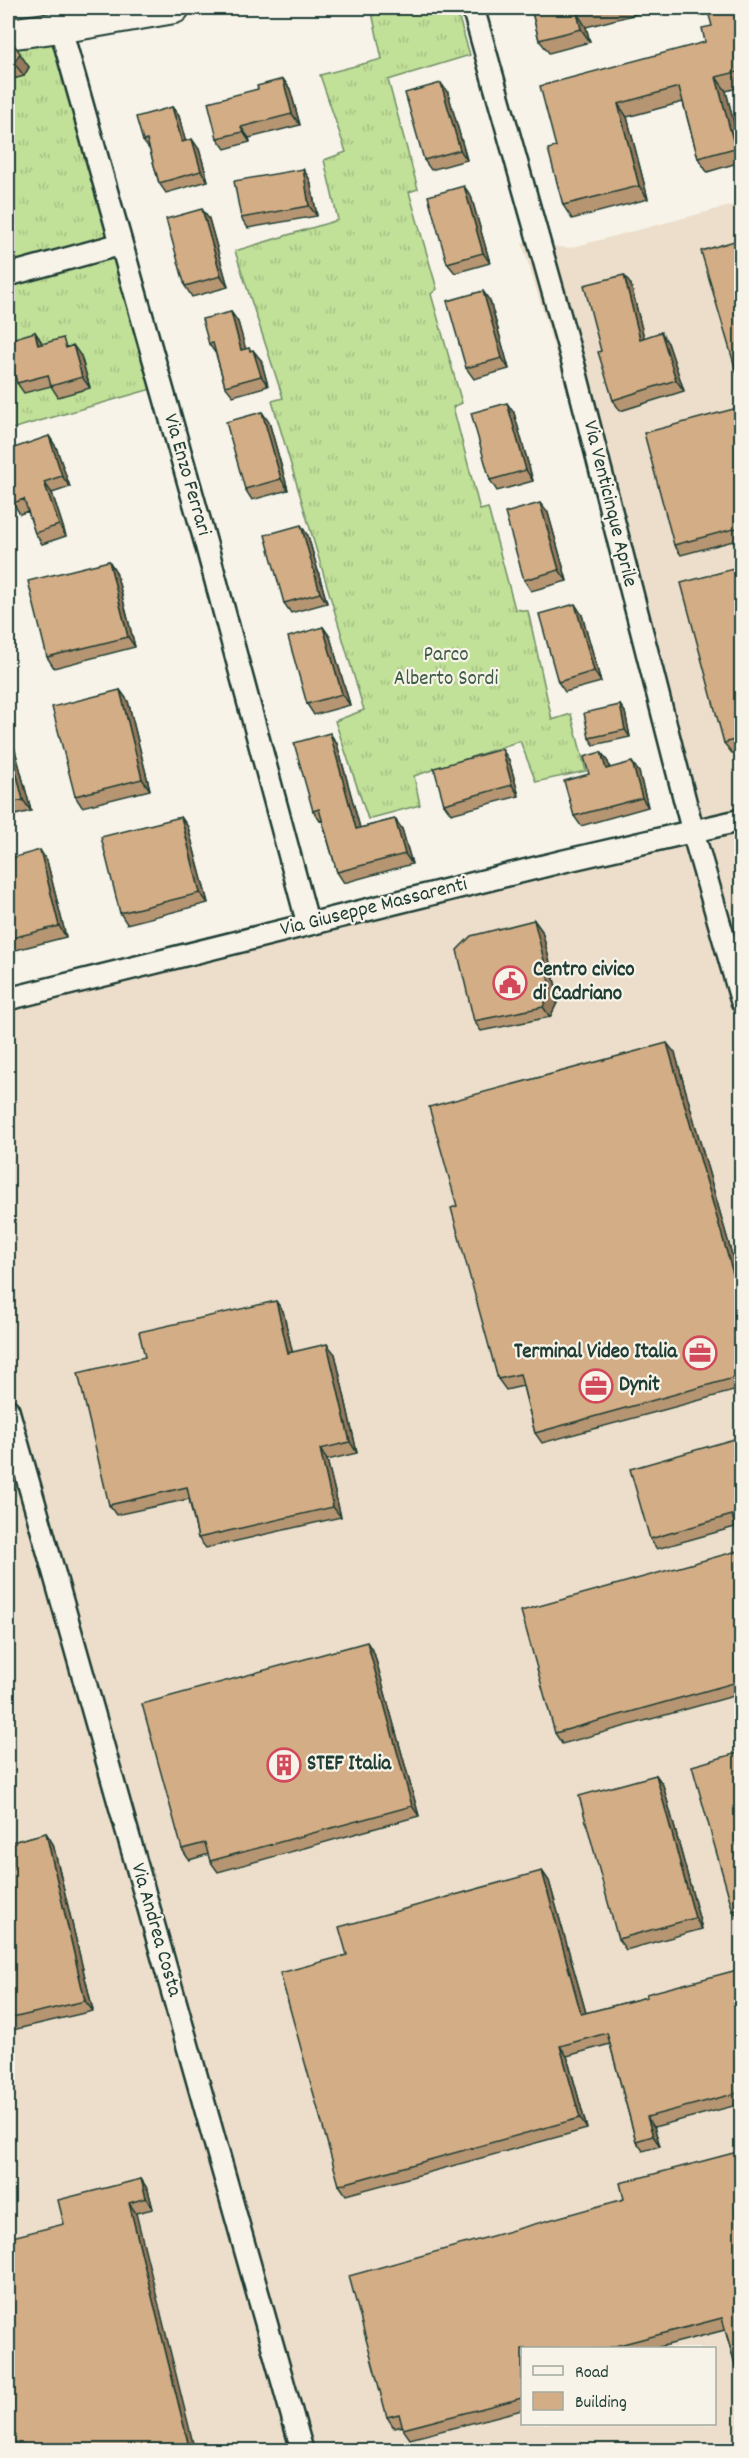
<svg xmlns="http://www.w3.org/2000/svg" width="749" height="2458" font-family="Dekko,sans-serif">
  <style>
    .built { fill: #ecdeca; fill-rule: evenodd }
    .grass { fill: url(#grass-tufts); stroke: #708e66; stroke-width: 1.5 }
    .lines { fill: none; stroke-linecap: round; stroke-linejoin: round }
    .street-casing { stroke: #1f3d34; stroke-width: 26 }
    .secondary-casing { stroke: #1f3d34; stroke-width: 34 }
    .street { stroke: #f7f3e8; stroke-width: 21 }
    .secondary { stroke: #f7f3e8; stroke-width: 30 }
    .wall { fill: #b59572; stroke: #1f3d34; stroke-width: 1.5 }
    .shaded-wall { fill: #94795d; stroke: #1f3d34; stroke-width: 1.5 }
    .building { fill: #d3ad85; stroke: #1f3d34; stroke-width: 1.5 }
    .labels { text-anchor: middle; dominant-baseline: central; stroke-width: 4.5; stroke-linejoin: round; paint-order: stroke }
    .street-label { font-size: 21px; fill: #1f3d34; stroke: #f7f3e8 }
    .park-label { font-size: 21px; fill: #3f5e48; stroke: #f7f3e8 }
    .poi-label { font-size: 21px; font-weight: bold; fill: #1f3d34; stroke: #f7f3e8; text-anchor: start }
  </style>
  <defs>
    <pattern id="grass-tufts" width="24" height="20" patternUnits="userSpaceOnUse" patternTransform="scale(1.5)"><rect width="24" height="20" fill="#c1e098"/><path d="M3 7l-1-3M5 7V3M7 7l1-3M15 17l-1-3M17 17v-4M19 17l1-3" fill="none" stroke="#a5c184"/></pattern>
  </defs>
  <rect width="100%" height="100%" fill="#f7f3e8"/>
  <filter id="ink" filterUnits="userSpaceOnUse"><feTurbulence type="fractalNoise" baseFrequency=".0167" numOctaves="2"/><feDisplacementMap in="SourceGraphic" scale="12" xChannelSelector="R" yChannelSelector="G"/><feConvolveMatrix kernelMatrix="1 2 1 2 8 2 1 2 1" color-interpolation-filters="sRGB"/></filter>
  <g filter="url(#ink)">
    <path class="built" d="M741,203V2450H8V997L702,828L522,243L569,248ZM522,2348H714V2424H522Z"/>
    <path class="grass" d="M371,8H456L470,55L388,80L418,189L409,192L437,289L431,294L462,403L453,407L480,510L488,508L515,609L528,611L552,720L571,714L586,771L536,782L520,741L414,776L420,805L368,819L335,721L364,710L272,401L283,398L235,251L338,220L324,160L346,152L320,75L382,59Z
      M72,23L162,386L8,430V33Z"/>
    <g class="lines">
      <defs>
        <path id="street" d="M473,8L574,366L693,832L742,1002
          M60,26L206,544L308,924
          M8,275L121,244
          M8,999L564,861L742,820
          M8,1410L302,2450"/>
        <path id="secondary" d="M8,34L76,25L174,8"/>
      </defs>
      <use href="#street" class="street-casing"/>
      <use href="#secondary" class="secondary-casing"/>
      <use href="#street" class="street"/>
      <use href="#secondary" class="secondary"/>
    </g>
    <path class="wall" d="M531,8H660L586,27L590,42L549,53L539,40Z
      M741,8V87L726,91L741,152V162L707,172L698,158L683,102L627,117L648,199L572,219L563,205L556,147L705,42L712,26Z
      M8,43L29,67L24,76L9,80L8,78Z
      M283,79L290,89L300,125L249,138L250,142L225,149L217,138Z
      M448,93L467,160L431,170L424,160Z
      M172,107L179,116L185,141L199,149L208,181L166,193L159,183L150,150L143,141Z
      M303,169L310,180L317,216L248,228L241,218Z
      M471,196L490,263L455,273L447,263Z
      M209,219L228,287L192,297L185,286Z
      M741,239V381L737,374Z
      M631,285L644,338L668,343L684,391L620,411L613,400L601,351Z
      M490,301L509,369L474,379L466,368Z
      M231,312L238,322L245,349L251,351L261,360L268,386L233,396L225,386L216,354L209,344Z
      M35,332L43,344L69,347L81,356L90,388L58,397L51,386L24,393L17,383Z
      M741,407V539L681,555L674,545Z
      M514,413L533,481L497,491L490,480Z
      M269,422L288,490L252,500L245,489Z
      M49,436L56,447L70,487L52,493L66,536L42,544L35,533L28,511L20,514L13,503Z
      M548,513L567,581L531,591L524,580Z
      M308,536L327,603L291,613L284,603Z
      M109,561L116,572L135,647L54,668L47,657Z
      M741,567V750L732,753L724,743Z
      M582,615L601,682L565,692L558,682Z
      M323,627L330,637L350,705L314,715L307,704Z
      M120,690L128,701L150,790L82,807L75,796Z
      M620,705L625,712L630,737L594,745L589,738Z
      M8,730L11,735L31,811L8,817Z
      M337,744L360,828L395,819L402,829L412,864L344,883L337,872L322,820L320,821L313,811Z
      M601,752L608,762L610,768L639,772L648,807L581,826L574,816L589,774Z
      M509,760L519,796L451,814L444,804Z
      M181,817L188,827L208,903L127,924L120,913Z
      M8,859L47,861L66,937L8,952Z
      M534,920L542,931L559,999L550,1017L481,1031L474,1021Z
      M675,1053L741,1287V1389L542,1443L535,1433L523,1386L506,1390L498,1379L457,1206Z
      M283,1311L292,1352L335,1354L357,1453L327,1460L341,1517L206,1548L198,1538L189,1499L116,1515L109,1505L145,1357Z
      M741,1437V1694L562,1744L555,1733L741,1550L735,1527L657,1549L650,1539Z
      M374,1653L419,1816L218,1872L210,1861L209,1854L189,1860L182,1849Z
      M741,1752V1921L733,1911Z
      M656,1775L663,1785L702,1929L626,1950L618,1939Z
      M46,1833L53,1844L93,2011L8,2031V1843Z
      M542,1871L549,1881L586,2013L647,1997L741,1969V2104L654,2127L660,2146L643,2151L636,2141L610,2044L567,2056L587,2129L346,2195L339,2185L347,1955Z
      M741,2151V2384L740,2381L725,2330L652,2349H522V2410L410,2439L403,2429L402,2426L394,2428L387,2417L624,2199Z
      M141,2179L148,2190L153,2209L136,2213L64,2224Z"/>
    <path class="shaded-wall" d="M577,13L586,27L590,42L581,29Z
      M12,42L29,67L24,76L14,63Z
      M716,77L726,91L741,152V158L735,148Z
      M283,79L290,89L300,125L292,114Z
      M441,83L448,93L467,160L460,150Z
      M618,104L627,117L648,199L639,186Z
      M172,107L179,116L188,151L182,142Z
      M241,127L249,138L250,142L243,132Z
      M192,139L199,149L208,181L201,171Z
      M303,169L310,180L317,216L309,206Z
      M464,186L471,196L490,263L483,253Z
      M202,209L209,219L228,287L221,276Z
      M624,275L631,285L647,350L640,339Z
      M483,291L490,301L509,369L502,358Z
      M231,312L238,322L249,360L241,350Z
      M35,332L42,343L45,356L38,345Z
      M661,332L668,343L684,391L676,380Z
      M73,345L81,356L90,388L82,377Z
      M249,348L256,358L253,350L261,360L268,386L261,376Z
      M507,403L514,413L533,481L526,470Z
      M262,412L269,422L288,490L281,479Z
      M49,436L56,447L70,487L62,476Z
      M44,482L52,493L66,536L59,525Z
      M540,503L548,513L567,581L559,570Z
      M301,525L308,536L327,603L320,593Z
      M109,561L116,572L135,647L128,637Z
      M575,604L582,615L601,682L594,671Z
      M323,627L330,637L350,705L342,694Z
      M120,690L128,701L150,790L142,779Z
      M620,705L625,712L630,737L625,730Z
      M8,730L11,735L31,811L23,800L8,739Z
      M330,733L337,744L363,839L356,829Z
      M502,749L509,760L519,796L512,785Z
      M601,752L608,762L612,779L606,769Z
      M632,762L639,772L648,807L642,798Z
      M181,817L188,827L208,903L200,893Z
      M395,819L402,829L412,864L405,854Z
      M40,850L47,861L66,937L59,926Z
      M534,920L542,931L559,999L550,1017L543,1007Z
      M667,1043L675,1053L741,1287V1302Z
      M276,1301L283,1311L295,1363L288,1353Z
      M327,1344L335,1354L357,1453L350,1442Z
      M320,1449L327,1460L341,1517L333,1507Z
      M367,1642L374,1653L419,1816L412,1806Z
      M656,1775L663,1785L702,1929L695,1918Z
      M46,1833L53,1844L93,2011L85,2001Z
      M542,1871L549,1881L589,2024L581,2014Z
      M560,2046L567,2056L587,2129L580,2118Z
      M647,2117L654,2127L660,2146L653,2136Z
      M141,2179L148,2190L153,2209L146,2198Z
      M129,2203L136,2213L195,2451H190Z"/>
    <path class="building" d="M531,8H599L577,13L581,29L539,40Z
      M707,8H741V71L716,77L735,148L698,158L679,87L618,104L639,186L563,205L548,149L556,147L540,86L705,42L702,28L712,26Z
      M12,42L20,53L14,63L8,65V43Z
      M283,79L292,114L241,127L243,132L217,138L208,102L258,89L257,86Z
      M441,83L460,150L424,160L405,93Z
      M172,107L182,142L192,139L201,171L159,183L147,140L143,141L136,117Z
      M303,169L309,206L241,218L234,181Z
      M464,186L483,253L447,263L428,196Z
      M202,209L221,276L185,286L166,219Z
      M741,239V373L737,374L701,251Z
      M624,275L640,339L661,332L676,380L613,400L598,352L601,351L584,285Z
      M483,291L502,358L466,368L447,301Z
      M231,312L241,350L249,348L250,351L253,350L261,376L225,386L213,343L209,344L202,319Z
      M35,332L38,345L63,338L66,348L73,345L82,377L51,386L48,375L17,383L8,349V340Z
      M507,403L526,470L490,480L471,413Z
      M741,407V527L674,545L644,433Z
      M262,412L281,479L245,489L226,422Z
      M49,436L62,476L44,482L59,525L35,533L24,499L13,503L8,487V450Z
      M540,503L559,570L524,580L505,513Z
      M301,525L320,593L284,603L265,535Z
      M109,561L128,637L47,657L28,581Z
      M741,567V738L724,743L681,583Z
      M575,604L594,671L558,682L539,614Z
      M323,627L342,694L307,704L288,637Z
      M120,690L142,779L75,796L52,707Z
      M620,705L625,730L589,738L584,713Z
      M330,733L356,829L395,819L405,854L337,872L319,809L313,811L294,743Z
      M8,739L23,800L8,804Z
      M502,749L512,785L444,804L434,768Z
      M601,752L606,769L632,762L642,798L574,816L564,781L589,774L584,757Z
      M181,817L200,893L120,913L101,837Z
      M40,850L59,926L8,939V859Z
      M534,920L551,988L543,1007L474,1021L457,950L471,936Z
      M667,1043L741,1302V1376L535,1433L520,1374L498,1379L451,1208L457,1206L429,1107Z
      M276,1301L288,1353L327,1344L350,1442L320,1449L333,1507L198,1538L187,1487L109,1505L78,1373L145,1357L139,1332Z
      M741,1437V1681L555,1733L521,1611L741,1550L732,1515L650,1539L630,1469Z
      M367,1642L412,1806L210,1861L205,1843L182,1849L142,1704Z
      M741,1752V1909L733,1911L692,1766Z
      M656,1775L695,1918L618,1939L579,1796Z
      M46,1833L85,2001L8,2019V1843Z
      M542,1871L581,2014L647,1997L646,1994L741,1969V2092L647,2117L653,2136L636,2141L607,2033L560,2046L580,2118L339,2185L280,1973L347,1955L339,1927Z
      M741,2151V2381H740L722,2318L604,2349H522V2398L403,2429L399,2414L387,2417L349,2276L624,2199L620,2183Z
      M141,2179L146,2198L129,2203L190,2451H8V2238L64,2224L58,2200Z"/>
  </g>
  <defs>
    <symbol id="civic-ring" viewBox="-11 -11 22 22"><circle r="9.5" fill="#f7f3e8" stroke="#d1495b" stroke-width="1.5"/><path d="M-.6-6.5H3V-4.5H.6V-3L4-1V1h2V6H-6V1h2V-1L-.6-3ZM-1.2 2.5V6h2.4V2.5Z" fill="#d1495b"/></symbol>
    <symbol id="office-ring" viewBox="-11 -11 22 22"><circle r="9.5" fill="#f7f3e8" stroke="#d1495b" stroke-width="1.5"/><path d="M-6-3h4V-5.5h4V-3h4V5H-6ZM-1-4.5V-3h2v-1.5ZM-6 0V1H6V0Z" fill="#d1495b"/></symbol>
    <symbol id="building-ring" viewBox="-11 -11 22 22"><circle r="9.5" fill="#f7f3e8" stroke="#d1495b" stroke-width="1.5"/><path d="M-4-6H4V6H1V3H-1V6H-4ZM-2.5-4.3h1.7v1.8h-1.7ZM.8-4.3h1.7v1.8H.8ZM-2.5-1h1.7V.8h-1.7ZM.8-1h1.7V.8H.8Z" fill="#d1495b"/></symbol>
  </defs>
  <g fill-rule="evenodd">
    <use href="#civic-ring" x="491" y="964" width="38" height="38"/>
    <use href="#office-ring" x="681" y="1334" width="38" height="38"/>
    <use href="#office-ring" x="577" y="1367" width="38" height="38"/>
    <use href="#building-ring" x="265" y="1746" width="38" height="38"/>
  </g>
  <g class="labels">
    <g class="street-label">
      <text transform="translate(186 475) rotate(74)">Via Enzo Ferrari</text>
      <text transform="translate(609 504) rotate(76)">Via Venticinque Aprile</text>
      <text transform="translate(374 908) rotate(-14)">Via Giuseppe Massarenti</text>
      <text transform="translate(155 1930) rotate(74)">Via Andrea Costa</text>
    </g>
    <g class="park-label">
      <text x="446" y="656">Parco<tspan x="446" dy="24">Alberto Sordi</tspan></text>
    </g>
    <g class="poi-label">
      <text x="533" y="971">Centro civico<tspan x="533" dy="24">di Cadriano</tspan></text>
      <text x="677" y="1353" text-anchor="end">Terminal Video Italia</text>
      <text x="619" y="1386">Dynit</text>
      <text x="307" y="1765">STEF Italia</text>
    </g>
  </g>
  <rect width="749" height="2458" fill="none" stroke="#f7f3e8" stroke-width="30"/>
  <rect x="15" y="15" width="719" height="2428" fill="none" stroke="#1f3d34" stroke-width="2" filter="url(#ink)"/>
  <rect x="521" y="2347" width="195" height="78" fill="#f7f3e8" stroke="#a1aaa0" stroke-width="1.5"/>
  <rect x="533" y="2366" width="30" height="9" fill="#f7f3e8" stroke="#a1aaa0" stroke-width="1.5"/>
  <text x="575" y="2377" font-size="18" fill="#1f3d34">Road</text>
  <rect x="533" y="2392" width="30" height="18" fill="#d3ad85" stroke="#a1aaa0" stroke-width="1.5"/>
  <text x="575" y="2407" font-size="18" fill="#1f3d34">Building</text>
</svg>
